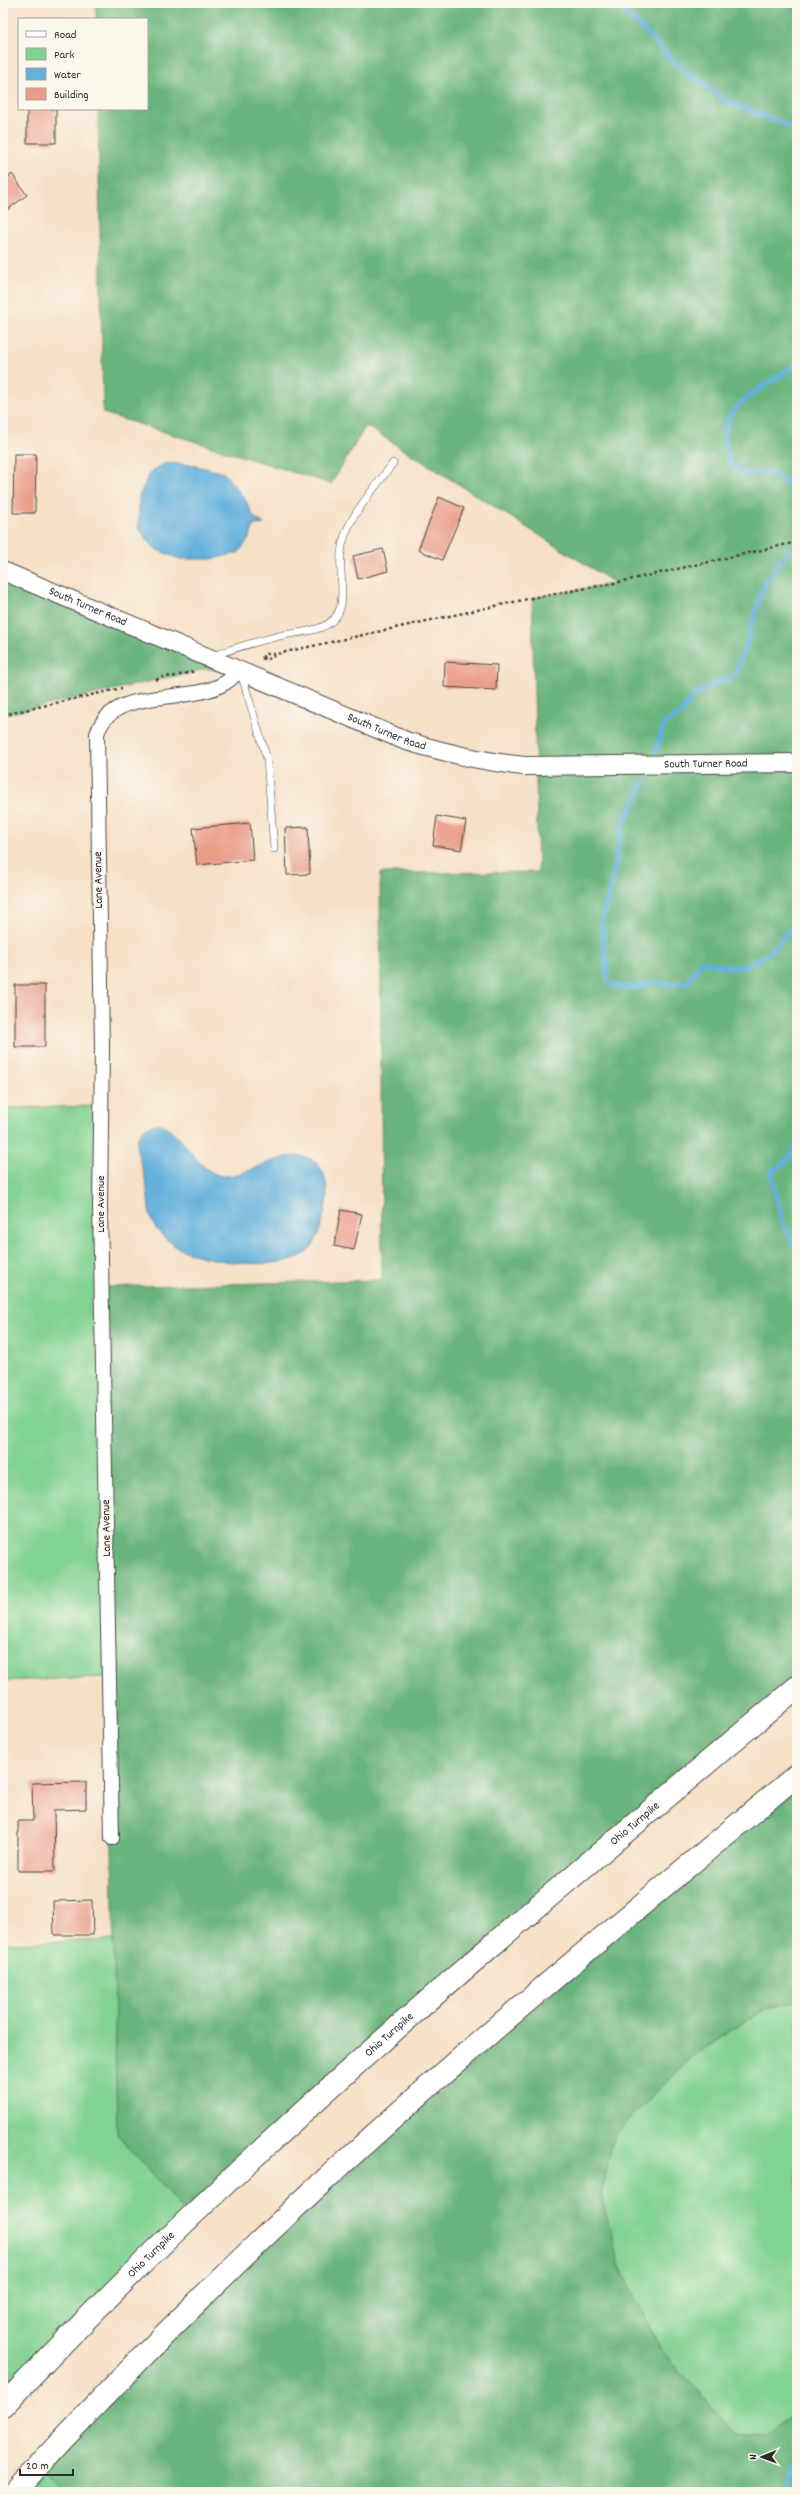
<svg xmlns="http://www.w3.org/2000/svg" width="800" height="2495" font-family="Dekko,sans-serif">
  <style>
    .green { fill: #82d292; stroke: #567e5e }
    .forest { fill: #69b47c; stroke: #4a7054 }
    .water { fill: #62b0dc; stroke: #466e84 }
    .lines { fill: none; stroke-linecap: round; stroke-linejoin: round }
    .stream { stroke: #62b0dc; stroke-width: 5.5 }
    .building { fill: #ea9c89 }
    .service-casing { stroke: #494642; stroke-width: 8 }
    .minor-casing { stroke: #494642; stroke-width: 16 }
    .tertiary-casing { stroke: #494642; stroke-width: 20 }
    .motorway-casing { stroke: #494642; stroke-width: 24 }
    .path { stroke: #494642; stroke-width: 2.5; stroke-dasharray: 3 3; stroke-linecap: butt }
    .service { stroke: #fff; stroke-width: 7 }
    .minor { stroke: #fff; stroke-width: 14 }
    .tertiary { stroke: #fff; stroke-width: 18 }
    .motorway { stroke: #fff; stroke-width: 22 }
    .labels { text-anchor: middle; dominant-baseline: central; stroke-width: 4; stroke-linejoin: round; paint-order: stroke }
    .street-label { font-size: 12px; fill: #2b2b2b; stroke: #fbf7ec }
  </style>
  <rect width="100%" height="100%" fill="#fbf7ec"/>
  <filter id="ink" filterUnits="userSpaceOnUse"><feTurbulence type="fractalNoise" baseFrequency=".025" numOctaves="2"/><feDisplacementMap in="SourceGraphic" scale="8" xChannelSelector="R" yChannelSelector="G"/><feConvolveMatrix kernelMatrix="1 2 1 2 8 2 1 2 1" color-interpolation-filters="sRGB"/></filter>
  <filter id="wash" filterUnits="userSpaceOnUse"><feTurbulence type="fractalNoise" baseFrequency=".012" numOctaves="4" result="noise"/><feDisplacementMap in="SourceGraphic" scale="16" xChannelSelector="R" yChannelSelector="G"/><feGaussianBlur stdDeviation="0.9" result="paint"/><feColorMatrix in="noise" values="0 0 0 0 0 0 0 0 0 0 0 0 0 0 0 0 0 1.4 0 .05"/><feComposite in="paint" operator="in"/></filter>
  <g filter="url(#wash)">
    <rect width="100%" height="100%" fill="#f6e0c6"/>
    <path class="green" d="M101,1106L109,1677L3,1681V1108Z
      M114,1940L117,2134L190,2217L3,2406V1943Z
      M797,2002V2412L767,2436L736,2435L662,2351L620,2268L601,2195L614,2135L692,2056L766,2008Z
      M39,2465L63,2492H14Z"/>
    <path class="forest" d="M96,3H797V1687L190,2217L117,2134L102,1287L382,1280L380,873L538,872L532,598L615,583L366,426L331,484L103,413L98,109H147V19H96Z
      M3,571L240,670L205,669L3,715Z
      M797,1775V2002L766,2008L692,2056L614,2135L601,2195L620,2268L662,2351L736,2434L767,2436L797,2412V2492H63L39,2465L177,2323Z"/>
    <path class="water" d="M166,463L192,465L224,473L245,499L253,516L264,524L254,525L249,539L238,553L212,559H180L155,549L139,529V497L150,472Z
      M159,1123C163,1125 168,1127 172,1131C187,1143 201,1174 223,1176C250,1178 290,1142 315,1162C327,1172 328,1189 326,1204C323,1218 318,1244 306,1253C280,1272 210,1262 182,1250C175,1247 159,1234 155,1227C147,1214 149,1197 146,1183C144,1172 140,1161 137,1151V1139L144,1128Z"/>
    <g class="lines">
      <path class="stream" d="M613,3L644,30L676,64L726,101L797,129
        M797,363C773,385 724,399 724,438C724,446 729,457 731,465L746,474L773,473L797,490
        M656,751L664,724L681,713L692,698L711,685L735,675L746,647L762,588L787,551
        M645,781L622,826L615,867L602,922L608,983L621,988L639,987L654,981L668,984L688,983L700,962C712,963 729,969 740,967C765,963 780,940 797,923
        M797,1146L790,1158L771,1173L783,1224L797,1249
        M789,2492L792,2471L797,2460"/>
    </g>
    <g id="blocks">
      <path class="building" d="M27,109H56V143H27Z
        M12,174L27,195L3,213V181Z
        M14,454H36L35,513H13Z
        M439,497L464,508L442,560L418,550Z
        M383,549L388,571L358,579L353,556Z
        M445,662L497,665L496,690L444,687Z
        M437,816L466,821L461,850L433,845Z
        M250,823L253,860L197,865L193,828Z
        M308,827L310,874L287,875L285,828Z
        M15,985H45V1047H15Z
        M341,1210L362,1214L354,1250L334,1246Z
        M86,1782V1809L54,1810L55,1871H18V1821H33L32,1783Z
        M92,1900L93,1935H54L53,1901Z"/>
    </g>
  </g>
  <g filter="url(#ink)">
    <use href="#blocks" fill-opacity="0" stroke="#494642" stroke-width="1"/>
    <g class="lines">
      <defs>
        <path id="service" d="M213,656C236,647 259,641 283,635C295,633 310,632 322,627C353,615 338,579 341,554C343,520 375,489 393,463
          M241,673L267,759L274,849"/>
        <path id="minor" d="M112,1838L100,1207L102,1047L97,734C112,685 187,705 223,684C229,681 235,675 240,670"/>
        <g id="tertiary">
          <path id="s1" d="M3,571L406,741C446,753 484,762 525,766L797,763"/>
        </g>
        <g id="motorway">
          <path id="s2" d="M3,2406C247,2144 524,1918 797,1687"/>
          <path d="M14,2492C110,2387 211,2286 315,2189C470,2045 635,1911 797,1775"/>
        </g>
      </defs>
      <use href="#service" class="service-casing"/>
      <use href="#minor" class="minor-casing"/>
      <use href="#tertiary" class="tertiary-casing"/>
      <use href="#motorway" class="motorway-casing"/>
      <path class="path" d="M262,658L267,660L276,654L532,598L615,583L797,542
        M262,658L265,654H276
        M156,680L165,676L172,677L195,671
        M3,715L122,688"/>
      <use href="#service" class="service"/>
      <use href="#minor" class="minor"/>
      <use href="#tertiary" class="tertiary"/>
      <use href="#motorway" class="motorway"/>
    </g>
  </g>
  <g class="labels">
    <g class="street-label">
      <text stroke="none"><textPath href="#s1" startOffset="92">South Turner Road</textPath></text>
      <text stroke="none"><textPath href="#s1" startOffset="416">South Turner Road</textPath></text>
      <text stroke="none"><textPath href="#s1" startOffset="740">South Turner Road</textPath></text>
      <text transform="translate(99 880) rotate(-91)">Lane Avenue</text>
      <text transform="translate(101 1204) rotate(-90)">Lane Avenue</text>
      <text transform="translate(107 1528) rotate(-91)">Lane Avenue</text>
      <text stroke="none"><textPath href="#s2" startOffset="860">Ohio Turnpike</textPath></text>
      <text stroke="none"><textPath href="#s2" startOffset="536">Ohio Turnpike</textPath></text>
      <text stroke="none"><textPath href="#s2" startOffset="212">Ohio Turnpike</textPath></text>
    </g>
  </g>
  <rect width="800" height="2495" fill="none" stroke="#fbf7ec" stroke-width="16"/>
  <rect x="18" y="18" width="130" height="92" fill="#fbf7ec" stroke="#a8a59f"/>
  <rect x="26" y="31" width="20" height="6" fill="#ffffff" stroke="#a8a59f"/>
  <text x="54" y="38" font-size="12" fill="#2b2b2b">Road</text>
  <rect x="26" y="48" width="20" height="12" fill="#82d292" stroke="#a8a59f"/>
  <text x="54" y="58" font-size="12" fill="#2b2b2b">Park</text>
  <rect x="26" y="68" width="20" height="12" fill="#62b0dc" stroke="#a8a59f"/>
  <text x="54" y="78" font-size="12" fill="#2b2b2b">Water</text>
  <rect x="26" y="88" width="20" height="12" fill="#ea9c89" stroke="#a8a59f"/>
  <text x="54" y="98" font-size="12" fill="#2b2b2b">Building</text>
  <g transform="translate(762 2457) rotate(269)" stroke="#fbf7ec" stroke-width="3" paint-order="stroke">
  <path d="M0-3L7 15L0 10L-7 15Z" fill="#2b2b2b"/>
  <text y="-6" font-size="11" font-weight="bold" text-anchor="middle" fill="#2b2b2b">N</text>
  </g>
  <path d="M20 2469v6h53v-6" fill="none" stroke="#2b2b2b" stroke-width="2"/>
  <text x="26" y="2469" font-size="12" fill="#2b2b2b" stroke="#fbf7ec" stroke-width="3" paint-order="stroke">20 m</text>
</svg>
